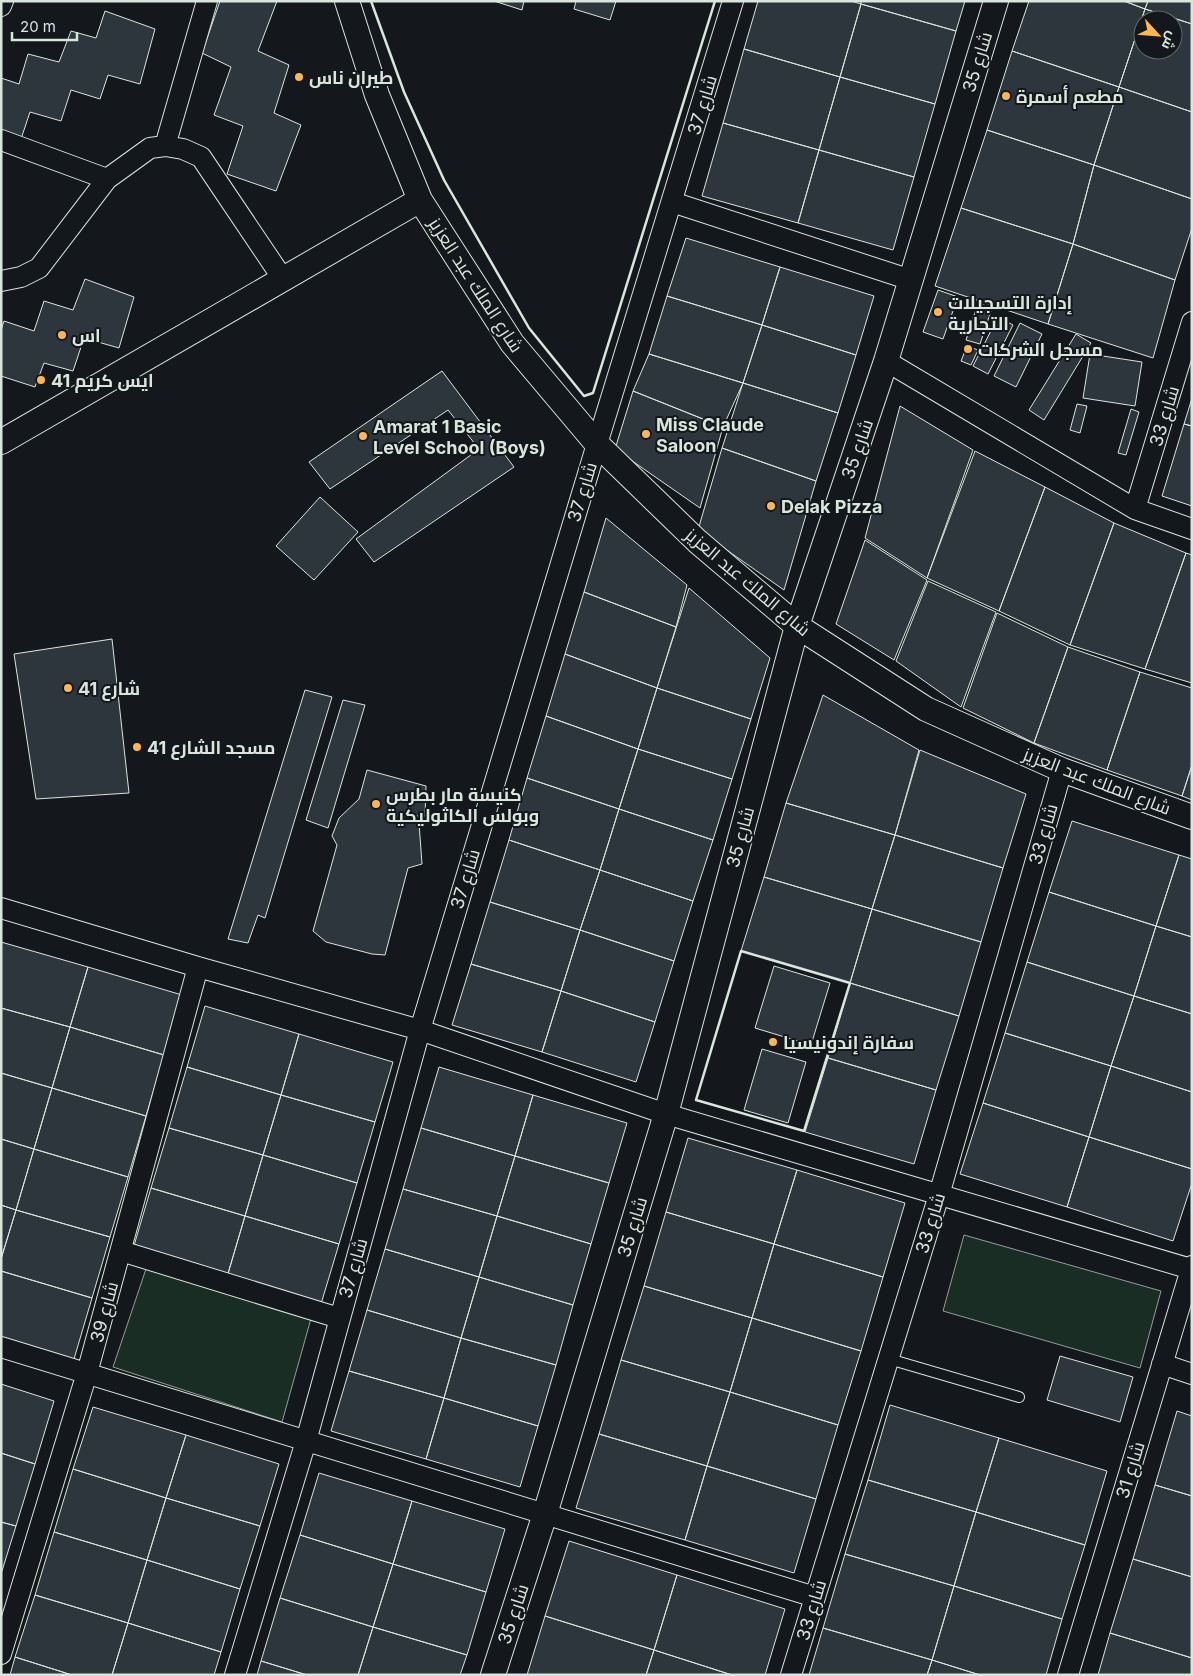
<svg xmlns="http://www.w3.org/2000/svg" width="1193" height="1676" font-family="Inter,Cairo,sans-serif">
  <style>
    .green { fill: #1a2d24; stroke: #939e99 }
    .building { fill: #2c363c; stroke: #d8e6dc; fill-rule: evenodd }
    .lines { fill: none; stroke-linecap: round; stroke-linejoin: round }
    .service-casing { stroke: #d8e6dc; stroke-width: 12 }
    .minor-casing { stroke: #d8e6dc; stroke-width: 22 }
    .tertiary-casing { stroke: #d8e6dc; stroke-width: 26 }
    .service { stroke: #14181c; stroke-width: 10 }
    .minor { stroke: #14181c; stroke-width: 20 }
    .tertiary { stroke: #14181c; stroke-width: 24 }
    .wall { stroke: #d8e6dc; stroke-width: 2.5 }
    .poi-dot { fill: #ffb74d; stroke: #14181c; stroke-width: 2 }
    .labels { text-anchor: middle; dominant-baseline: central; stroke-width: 4; stroke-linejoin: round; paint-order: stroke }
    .street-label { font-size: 18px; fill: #d8e6dc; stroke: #14181c }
    .poi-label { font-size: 18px; font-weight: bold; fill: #d8e6dc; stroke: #14181c; text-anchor: start }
  </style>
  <rect width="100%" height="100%" fill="#14181c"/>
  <path class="green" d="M964,1235L1161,1291L1140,1368L943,1311Z
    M148,1263L312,1315L282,1422L113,1367Z"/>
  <path class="building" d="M220,1H277L258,51L289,65L274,113L301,125L276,191L227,174L243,126L214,115L231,67L202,53Z
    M494,1H524L522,10Z
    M576,1H616L610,20L574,9Z
    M758,1H851L861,4L840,77L744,49Z
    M861,1H965L956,31L861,4Z
    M1029,1H1124L1145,9L1119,87L1012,51Z
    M1124,1H1148L1145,9Z
    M1148,1H1192V24L1145,9Z
    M861,4L956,31L935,104L840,77Z
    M1145,9L1192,24V112L1119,87ZM1143,20H1173V50H1143Z
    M105,11L155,29L140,84L108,75L100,99L71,90L61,121L30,112L20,142L1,136V78L19,84L28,54L59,62L71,31L96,38Z
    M744,49L840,77L819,150L723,123Z
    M1012,51L1119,87L1094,165L987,130Z
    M840,77L935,104L914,177L819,150Z
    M1119,87L1192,112V199L1094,165Z
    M723,123L819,150L798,223L702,196Z
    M987,130L1094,165L1073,244L961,208Z
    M819,150L914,177L893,250L798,223Z
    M1094,165L1192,199V228L1175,280L1073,244Z
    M961,208L1073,244L1048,324L935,286Z
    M686,238L780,267L762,325L667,296Z
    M1073,244L1175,280L1153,358L1048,324Z
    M780,267L874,296L856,355L762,325Z
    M85,279L134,297L119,348L84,338L73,371L44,363L35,387L1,376V330L4,321L34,331L44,301L73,310Z
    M938,290L958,297L943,339L923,332Z
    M667,296L762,325L743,383L649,354Z
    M978,303L992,308L980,344L966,340Z
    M998,317L1013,325L988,374L973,366Z
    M1020,323L1042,334L1016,387L994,376Z
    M762,325L856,355L838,413L743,383Z
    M1076,334L1091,343L1044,420L1029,410Z
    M967,346L978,350L971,365L961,361Z
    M649,354L743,383L723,427L633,391Z
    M1090,354L1142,362L1135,406L1083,398Z
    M442,371L514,467L374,562L356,539L479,449L448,410L330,489L309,462Z
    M743,383L838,413L816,481L722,448Z
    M633,391L723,427L700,508L615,449Z
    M1192,398V426L1184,424Z
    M1077,404L1087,406L1080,433L1070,430Z
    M900,406L973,450L927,578L865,538Z
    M1131,409L1139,412L1126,455L1118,453Z
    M1184,424L1192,426V506L1162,496Z
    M722,448L816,481L784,590L698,530Z
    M975,451L1045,487L999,611L927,578Z
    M1045,487L1114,523L1070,645L999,611Z
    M320,497L358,532L314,580L276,546Z
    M606,518L687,585L676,627L584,592Z
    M1114,523L1186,553L1145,669L1070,645Z
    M865,540L927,580L894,660L836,624Z
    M1186,553L1192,555V683L1145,669Z
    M928,581L996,612L961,707L896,661Z
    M689,588L770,658L751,719L657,688Z
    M584,592L676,627L657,688L565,654Z
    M997,613L1068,647L1034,743L963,708Z
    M112,639L129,793L36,799L14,654Z
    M1068,647L1140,672L1107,770L1034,743Z
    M565,654L657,688L638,749L546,716Z
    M1140,672L1192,688V765L1182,796L1107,770Z
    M657,688L751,719L732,779L638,749Z
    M305,690L332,697L265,918L258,915L248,943L228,939Z
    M823,695L919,750L895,835L786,803Z
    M343,700L365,705L328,828L306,820Z
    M546,716L638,749L619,809L527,778Z
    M638,749L732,779L713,840L619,809Z
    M920,750L1026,794L1003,868L895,835Z
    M1192,765V800L1182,796Z
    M367,770L426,786L425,816H415L419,823L422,864L408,868L385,955L372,954L326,942L313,931L337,845L332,836L339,818L359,799Z
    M527,778L619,809L600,870L509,840Z
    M786,803L895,835L872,909L764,877Z
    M619,809L713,840L693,901L600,870Z
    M1072,821L1179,855L1156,926L1049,892Z
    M895,835L1003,868L981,942L872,909Z
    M509,840L600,870L580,930L490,902Z
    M1179,855L1192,859V937L1156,926Z
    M600,870L693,901L674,961L580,930Z
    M764,877L872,909L850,983L741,951Z
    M1049,892L1156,926L1134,996L1027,962Z
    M490,902L580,930L561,991L471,964Z
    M872,909L981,942L959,1016L850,983Z
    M1156,926L1192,937V1014L1134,996Z
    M580,930L674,961L655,1022L561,991Z
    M1,942L88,967L70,1027L1,1008Z
    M1027,962L1134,996L1111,1066L1005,1033Z
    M471,964L561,991L542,1052L452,1025Z
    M774,966L830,983L811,1045L755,1028Z
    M88,967L182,995L164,1055L70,1027Z
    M850,983L959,1016L936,1090L828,1058Z
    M561,991L655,1022L636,1082L542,1052Z
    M1134,996L1192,1014V1092L1111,1066Z
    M205,1006L299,1034L281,1095L187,1067Z
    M1,1008L70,1027L52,1088L1,1073Z
    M70,1027L164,1055L146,1116L52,1088Z
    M1005,1033L1111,1066L1089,1137L983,1103Z
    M299,1034L393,1062L375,1122L281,1095Z
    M762,1049L806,1062L788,1123L744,1110Z
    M828,1058L936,1090L914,1164L805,1132Z
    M1111,1066L1192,1092V1169L1089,1137Z
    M187,1067L281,1095L263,1155L169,1128Z
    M439,1067L533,1095L515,1156L421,1128Z
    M1,1073L52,1088L34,1149L1,1139Z
    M52,1088L146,1116L128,1177L34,1149Z
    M281,1095L375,1122L357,1183L263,1155Z
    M533,1095L627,1123L609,1183L515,1156Z
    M983,1103L1089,1137L1067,1207L960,1174Z
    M169,1128L263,1155L245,1216L151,1188Z
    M421,1128L515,1156L497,1216L403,1189Z
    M1089,1137L1192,1169V1183L1173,1241L1067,1207Z
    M688,1138L797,1170L774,1244L666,1212Z
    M1,1139L34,1149L16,1210L1,1205Z
    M34,1149L128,1177L110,1237L16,1210Z
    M263,1155L357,1183L339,1244L245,1216Z
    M515,1156L609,1183L591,1244L497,1216Z
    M797,1170L905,1203L883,1277L774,1244Z
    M151,1188L245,1216L227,1277L133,1249Z
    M403,1189L497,1216L479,1277L385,1249Z
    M1,1205L16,1210L1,1259Z
    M16,1210L110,1237L92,1298L1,1271V1259Z
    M666,1212L774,1244L752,1318L644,1286Z
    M245,1216L339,1244L321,1304L227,1277Z
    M497,1216L591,1244L573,1305L479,1277Z
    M774,1244L883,1277L861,1351L752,1318Z
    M385,1249L479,1277L461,1338L367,1310Z
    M1,1271L92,1298L74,1359L1,1337Z
    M479,1277L573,1305L556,1365L461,1338Z
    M644,1286L752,1318L730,1392L621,1360Z
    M367,1310L461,1338L444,1398L349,1371Z
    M752,1318L861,1351L838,1425L730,1392Z
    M461,1338L556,1365L538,1426L444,1398Z
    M1060,1356L1133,1377L1120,1422L1047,1400Z
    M621,1360L730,1392L707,1466L599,1434Z
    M349,1371L444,1398L426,1459L331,1431Z
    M1,1384L54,1401L35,1464L1,1453Z
    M730,1392L838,1425L816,1499L707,1466Z
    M444,1398L538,1426L520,1487L426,1459Z
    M890,1405L999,1438L976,1512L868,1480Z
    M93,1407L186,1435L166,1498L73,1469Z
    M1177,1411L1192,1416V1496L1155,1485Z
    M599,1434L707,1466L685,1540L576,1508Z
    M186,1435L279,1464L260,1526L166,1498Z
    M999,1438L1107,1471L1085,1545L976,1512Z
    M1,1453L35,1464L16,1526L1,1522Z
    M707,1466L816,1499L794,1573L685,1540Z
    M73,1469L166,1498L147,1560L54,1532Z
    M319,1473L412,1501L393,1564L300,1535Z
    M868,1480L976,1512L954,1586L845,1554Z
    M1155,1485L1192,1496V1577L1133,1559Z
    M166,1498L260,1526L240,1589L147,1560Z
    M412,1501L505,1529L486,1592L393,1564Z
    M976,1512L1085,1545L1062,1619L954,1586Z
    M1,1522L16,1526L1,1574Z
    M54,1532L147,1560L128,1623L35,1595Z
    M300,1535L393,1564L373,1627L280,1598Z
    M569,1541L677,1575L654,1650L545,1616Z
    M845,1554L954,1586L932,1660L823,1628Z
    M1133,1559L1192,1577V1658L1110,1633Z
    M147,1560L240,1589L221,1652L128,1623Z
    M393,1564L486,1592L467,1655L373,1627Z
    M677,1575L785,1609L765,1675H732L654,1650Z
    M954,1586L1062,1619L1046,1675H980L932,1660Z
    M35,1595L128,1623L112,1675H72L15,1657Z
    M280,1598L373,1627L358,1675H307L261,1661Z
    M545,1616L654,1650L646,1675H527Z
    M128,1623L221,1652L214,1675H112Z
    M373,1627L467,1655L460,1675H358Z
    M823,1628L932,1660L927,1675H809Z
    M1110,1633L1192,1658V1675H1098Z
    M654,1650L732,1675H646Z
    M15,1657L72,1675H10Z
    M932,1660L980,1675H927Z
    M261,1661L307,1675H257Z"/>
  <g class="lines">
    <defs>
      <path id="service" d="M889,1359L1019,1397"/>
      <path id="minor" d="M1,6L3,1
        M1,140L107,179
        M165,146L207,1
        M672,202L911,280
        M1,281L21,277L39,268L107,179L150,148L165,146L183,149L201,157L283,279
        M886,361L1135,509L1192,529
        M1135,509L1192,322
        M1,908L198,967L420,1030L666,1114L1191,1269
        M121,1251L339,1318
        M1,1347L815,1597
        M1162,1364L1192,1374
        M1,1654L87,1373L198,967
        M235,1675L306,1441L420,1030L597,444L733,1
        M791,1675L939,1195L1062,770
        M1068,1675L1192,1266"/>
      <path id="tertiary" d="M347,1L377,95L420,200L512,343L597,444L697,541L797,626L926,709L1062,770L1192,817
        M1,442L420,200
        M493,1675L545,1514L666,1114L797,626L886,361L996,1"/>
    </defs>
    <use href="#service" class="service-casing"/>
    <use href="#minor" class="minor-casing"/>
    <use href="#tertiary" class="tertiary-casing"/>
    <use href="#service" class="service"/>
    <use href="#minor" class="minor"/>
    <use href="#tertiary" class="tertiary"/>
    <path class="wall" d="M371,1L404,92L444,180L529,328L584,396L593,393L715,1
      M741,951L850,983L804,1131L696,1100Z"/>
  </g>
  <g class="poi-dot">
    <circle cx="299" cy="77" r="5"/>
    <circle cx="1006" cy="96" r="5"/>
    <circle cx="938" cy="312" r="5"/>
    <circle cx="62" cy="335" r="5"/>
    <circle cx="968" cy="349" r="5"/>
    <circle cx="41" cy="380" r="5"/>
    <circle cx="646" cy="434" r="5"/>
    <circle cx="363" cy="436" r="5"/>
    <circle cx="771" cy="506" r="5"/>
    <circle cx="68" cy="688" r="5"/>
    <circle cx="137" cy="747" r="5"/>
    <circle cx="376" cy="804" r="5"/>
    <circle cx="773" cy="1042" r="5"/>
  </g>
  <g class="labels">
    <g class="street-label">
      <text transform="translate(977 62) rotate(-73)">شارع 35</text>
      <text transform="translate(702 105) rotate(-73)">شارع 37</text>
      <text transform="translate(476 285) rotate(57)">شارع الملك عبد العزيز</text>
      <text transform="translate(1164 416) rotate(-73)">شارع 33</text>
      <text transform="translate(857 449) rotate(-71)">شارع 35</text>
      <text transform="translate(582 492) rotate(-73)">شارع 37</text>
      <text transform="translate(748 582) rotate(40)">شارع الملك عبد العزيز</text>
      <text transform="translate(1097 781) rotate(21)">شارع الملك عبد العزيز</text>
      <text transform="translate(1043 834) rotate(-74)">شارع 33</text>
      <text transform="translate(740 837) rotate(-75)">شارع 35</text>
      <text transform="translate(465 879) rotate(-73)">شارع 37</text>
      <text transform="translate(930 1223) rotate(-73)">شارع 33</text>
      <text transform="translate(632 1227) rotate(-73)">شارع 35</text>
      <text transform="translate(353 1268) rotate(-74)">شارع 37</text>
      <text transform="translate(104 1312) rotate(-75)">شارع 39</text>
      <text transform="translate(1130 1470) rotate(-73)">شارع 31</text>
      <text transform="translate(811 1610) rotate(-73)">شارع 33</text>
      <text transform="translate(513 1614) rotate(-72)">شارع 35</text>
    </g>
    <g class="poi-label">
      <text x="309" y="77">طيران ناس</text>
      <text x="1016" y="96">مطعم أسمرة</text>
      <text x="948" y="302">إدارة التسجيلات<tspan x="948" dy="21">التجارية</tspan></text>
      <text x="72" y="335">اس</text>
      <text x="978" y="349">مسجل الشركات</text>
      <text x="51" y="380">41 ايس كريم</text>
      <text x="656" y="424">Miss Claude<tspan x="656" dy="21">Saloon</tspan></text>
      <text x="373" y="426">Amarat 1 Basic<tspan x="373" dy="21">Level School (Boys)</tspan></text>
      <text x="781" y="506">Delak Pizza</text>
      <text x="78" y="688">شارع 41</text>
      <text x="147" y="747">مسجد الشارع 41</text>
      <text x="386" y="794">كنيسة مار بطرس<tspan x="386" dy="21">وبولس الكاثوليكية</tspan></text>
      <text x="783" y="1042">سفارة إندونيسيا</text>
    </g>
  </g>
  <rect width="1193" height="1676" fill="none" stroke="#d8e6dc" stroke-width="5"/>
  <g transform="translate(1158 35) rotate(116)"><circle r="24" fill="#14181c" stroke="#626a69"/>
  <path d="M0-4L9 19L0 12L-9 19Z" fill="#ffb74d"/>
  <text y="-8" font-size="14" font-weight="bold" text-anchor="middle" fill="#d8e6dc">ش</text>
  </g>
  <path d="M12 32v8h65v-8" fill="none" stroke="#d8e6dc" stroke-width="2.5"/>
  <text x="20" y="32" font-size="15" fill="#d8e6dc" stroke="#14181c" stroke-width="4" paint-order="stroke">20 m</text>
</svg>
